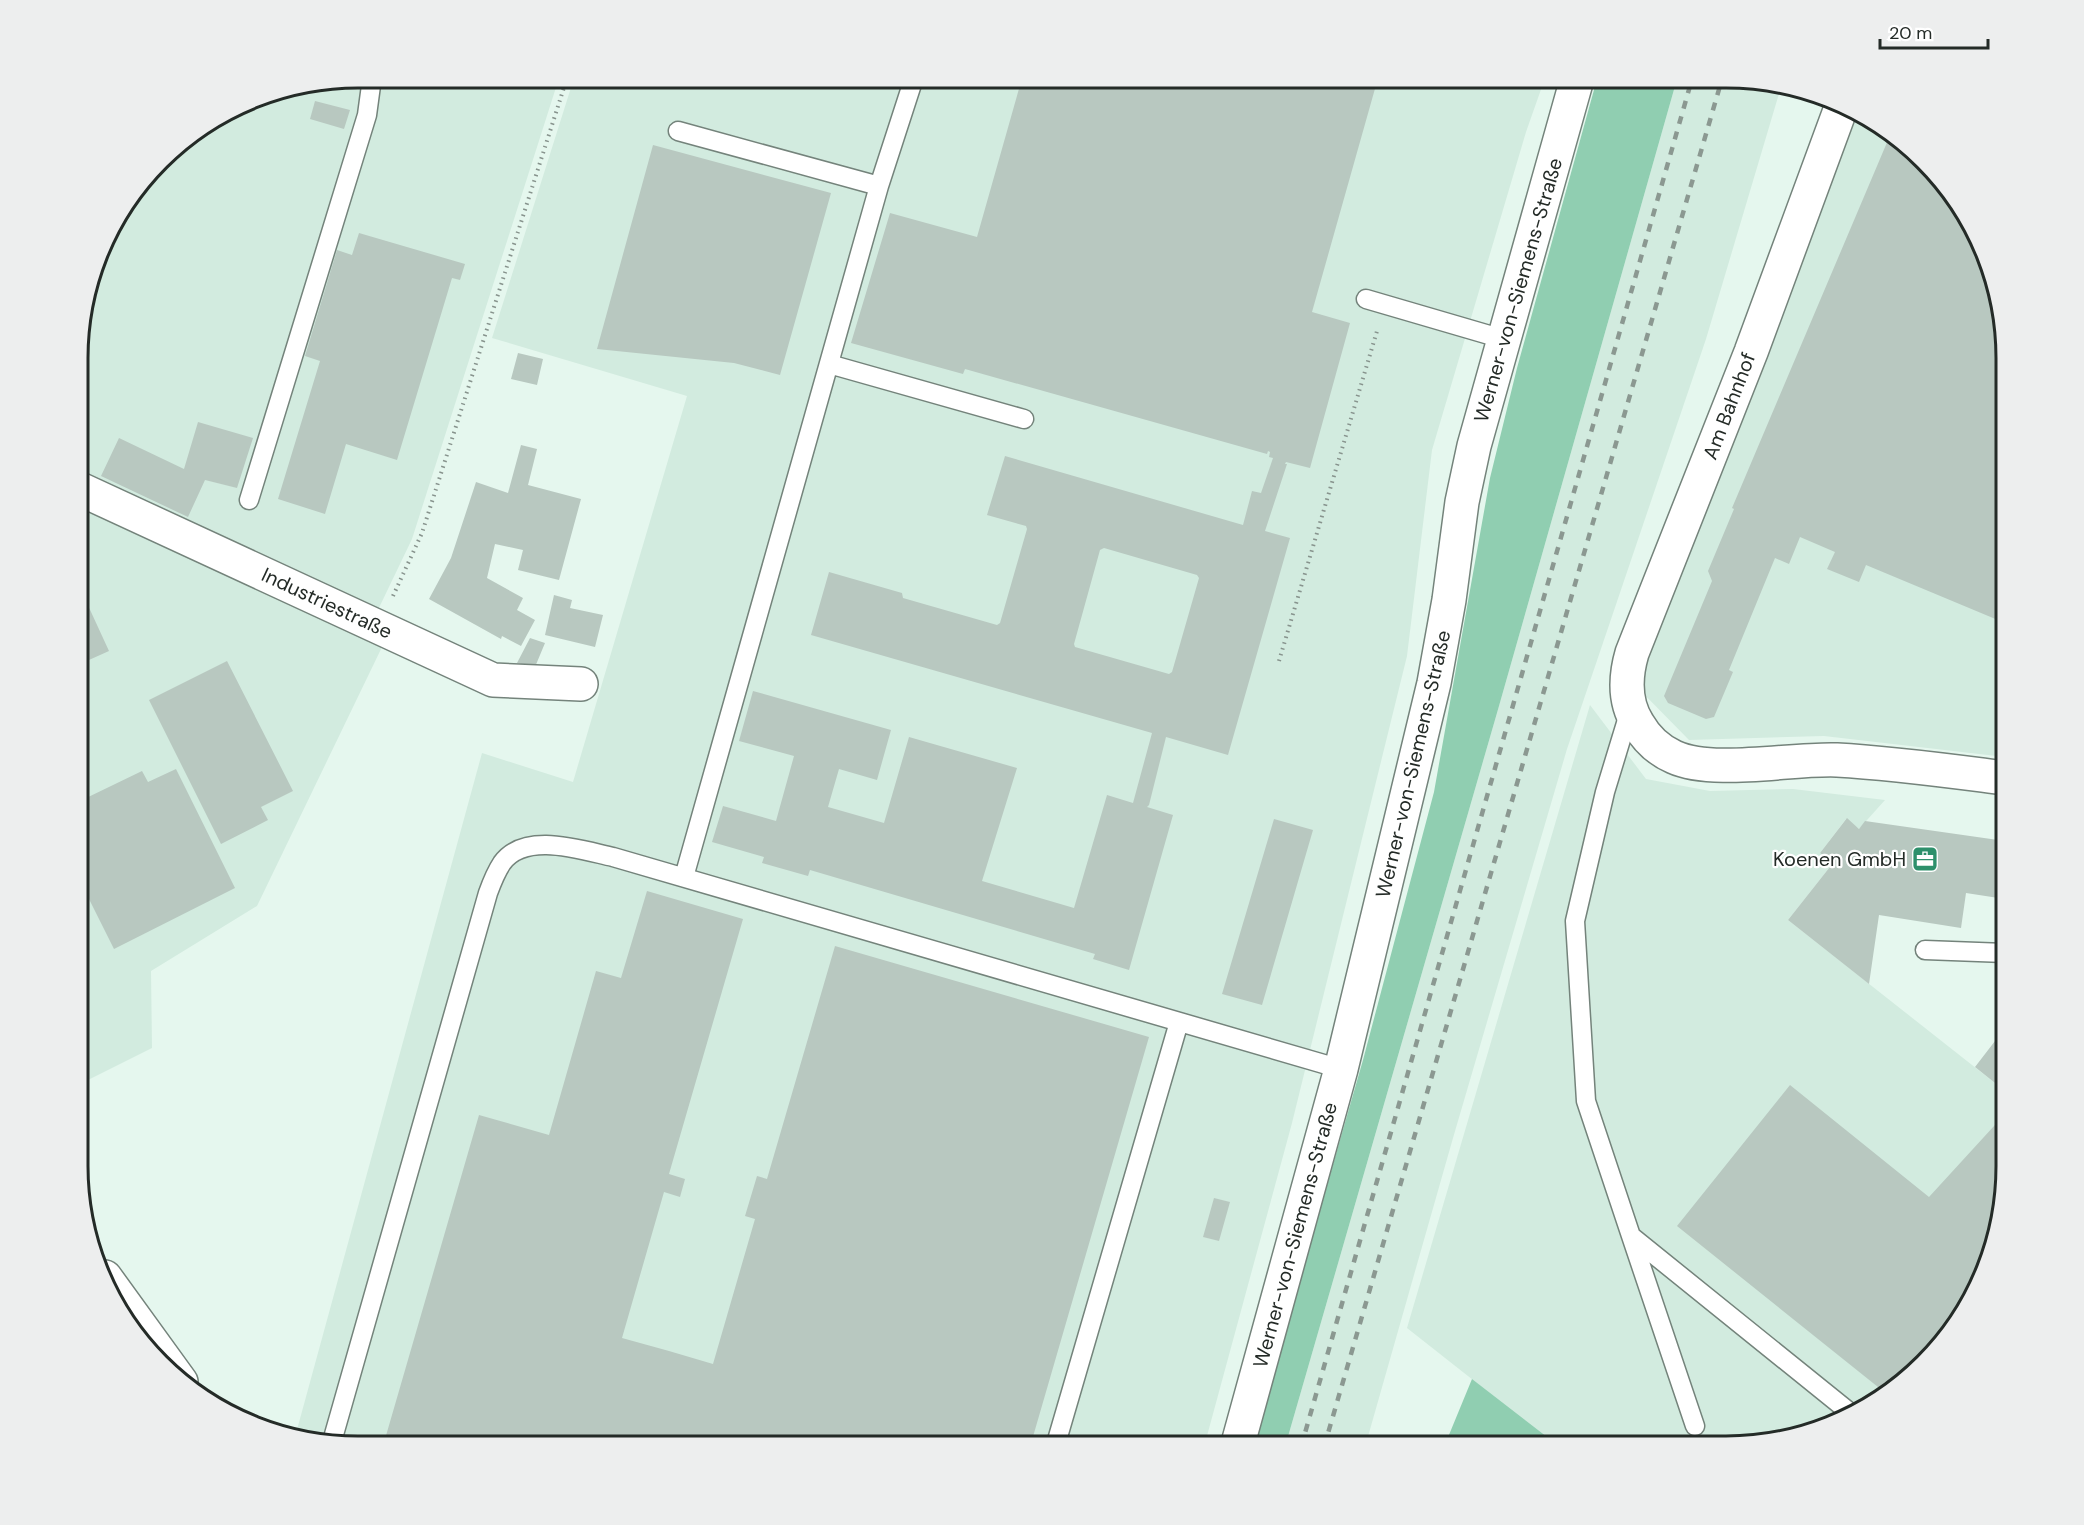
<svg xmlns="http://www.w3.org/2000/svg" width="2084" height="1525" font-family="'DM Sans',sans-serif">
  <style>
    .built { fill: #d2ebdf }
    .green { fill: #90ceb1 }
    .building { fill: #b8c8c0; fill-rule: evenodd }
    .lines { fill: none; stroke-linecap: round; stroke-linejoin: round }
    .service-casing { stroke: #74837b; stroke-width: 21 }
    .minor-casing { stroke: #74837b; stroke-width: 36 }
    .path { stroke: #87938d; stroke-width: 4; stroke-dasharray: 1.5 4.5; stroke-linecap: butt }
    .service { stroke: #fff; stroke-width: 18 }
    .minor { stroke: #fff; stroke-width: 33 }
    .rail { stroke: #8b9891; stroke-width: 4.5; stroke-dasharray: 8 8; stroke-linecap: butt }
    .labels { text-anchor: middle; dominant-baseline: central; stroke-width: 4.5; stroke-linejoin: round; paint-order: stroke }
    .street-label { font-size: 20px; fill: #242b27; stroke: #fff }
    .poi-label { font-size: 20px; fill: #242b27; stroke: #fff; text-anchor: end }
    .rim { fill: none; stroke: #242b27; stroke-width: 3 }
  </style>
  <rect width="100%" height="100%" fill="#e5f7ee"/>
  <path class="built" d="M358,78H559L412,539L364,639L382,647L257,906L151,971L152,1048L80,1084V322L107,234L173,148L251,99Z
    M574,78H1545L1526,132L1432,450L1407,656L1292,1123L1204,1447L340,1446L295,1437L482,753L573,782L687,396L492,338Z
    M1677,79H1744L1781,87L1706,339L1567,749L1453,1138L1365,1447H1285L1499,706Z
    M1858,114L1897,136L1977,234L2005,340V757L1824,736L1689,740L1632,682Z
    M1590,705L1646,779L1710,791L1793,789L1885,800L1859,829L1846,819L1820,853L1833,863L1788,920L2005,1091V1185L1985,1274L1948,1338L1850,1418L1726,1447H1558L1407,1328Z"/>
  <path class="green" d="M1597,79H1677L1499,706L1285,1447H1252L1363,1060L1434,792L1490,478L1517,368Z
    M1472,1379L1560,1447H1444Z"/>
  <path class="building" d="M1022,78H1378L1312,312L1350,323L1310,468L1286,462L1285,464H1287L1265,531L1290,538L1228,755L1166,737L1149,805L1147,807L1173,815L1129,970L1093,959L1095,954L810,870L808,876L762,863L764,857L712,842L723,806L776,821L794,756L739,741L753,691L891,730L877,780L839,769L828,807L884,823L909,737L1017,768L982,881L1074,908L1107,795L1133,803L1152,733L811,635L829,572L902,593L903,598L997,625L1000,623L1027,529L1026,526L987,515L1005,456L1243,525L1252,491L1261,493L1273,458L1269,457L1270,452L1268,451L1267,454L965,369L963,374L851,343L890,213L977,237ZM1104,548L1197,575L1199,578L1172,672L1169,674L1075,647L1074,644L1100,550Z
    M315,101L350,110L344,129L310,119Z
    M1891,133L1897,136L1977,234L2005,340V623L1866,565L1859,582L1827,569L1835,552L1800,537L1789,564L1775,558L1729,670L1733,672L1714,717L1706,719L1668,703L1664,696L1712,581L1708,571L1734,509L1732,508Z
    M653,145L831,193L780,375L734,363L597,349Z
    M359,233L465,264L460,280L452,278L397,460L346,444L325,514L278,499L320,361L305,356L337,250L352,255Z
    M518,353L543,359L537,385L511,379Z
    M198,422L253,438L237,488L205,480L188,517L101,476L119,438L184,469Z
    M521,445L537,449L528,485L581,499L559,580L518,570L523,550L495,544L487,578L523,598L517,610L535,620L521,646L502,636L501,639L429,599L451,558L476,482L508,493Z
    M80,588L109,651L80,664Z
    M554,595L572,600L570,608L603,615L595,647L545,635Z
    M530,638L545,643L535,667L517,663Z
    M227,661L293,791L261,807L268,820L221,844L149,700Z
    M176,769L235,888L114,949L80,881V801L142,771L148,782Z
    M1847,818L1859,829L1865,821L2005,841V899L1966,893L1961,928L1879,915L1869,984L1788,920L1833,863L1820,853Z
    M1274,819L1313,830L1262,1005L1222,994Z
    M647,891L743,919L669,1174L685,1179L680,1197L664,1192L622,1338L669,1351L713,1364L755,1219L745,1216L757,1176L767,1179L835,946L1149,1037L1030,1447L383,1446L479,1115L549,1135L596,971L621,978Z
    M2005,1028V1091L1975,1067Z
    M1790,1085L1929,1197L2005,1114V1185L1985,1274L1948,1338L1883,1391L1677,1226Z
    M1214,1198L1230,1202L1219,1241L1203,1237Z"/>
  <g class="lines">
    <defs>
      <path id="service" d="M678,131L879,186
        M1366,299L1503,339
        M829,364L1024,419
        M249,500L367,115L372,78
        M1630,710L1605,792L1575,921L1586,1101L1631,1236L1853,1415
        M684,877L879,186L914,78
        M1925,950L2005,953
        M1631,1236L1695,1426
        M331,1445L488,893C492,882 496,872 502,863C525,831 581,850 613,857L1341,1069
        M1055,1447L1179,1022"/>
      <path id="minor" d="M1842,105L1751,352L1632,653C1625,677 1624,702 1638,724C1646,738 1658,750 1674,757C1713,775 1792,758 1837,760C1893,763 1950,771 2005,778
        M80,489L493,680L581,684
        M105,1277L181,1382
        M1237,1447L1341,1069L1434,683L1449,600L1462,502L1474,446L1577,79"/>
    </defs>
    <use href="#service" class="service-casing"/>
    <use href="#minor" class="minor-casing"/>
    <path class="path" d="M393,596L422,533L567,78
      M1279,661L1377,331"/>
    <use href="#service" class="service"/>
    <use href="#minor" class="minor"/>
    <path class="rail" d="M1301,1447L1692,79
      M1324,1447L1722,79"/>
  </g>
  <defs>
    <symbol id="office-square" viewBox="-11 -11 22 22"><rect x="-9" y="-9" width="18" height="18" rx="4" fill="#2d906b" stroke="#fff"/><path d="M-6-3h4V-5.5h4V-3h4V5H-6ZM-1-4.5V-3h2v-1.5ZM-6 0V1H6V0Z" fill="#fff"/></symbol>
  </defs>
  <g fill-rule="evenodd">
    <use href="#office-square" x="1910" y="844" width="30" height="30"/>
  </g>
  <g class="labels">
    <g class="street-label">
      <text transform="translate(1518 290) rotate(-74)">Werner-von-Siemens-Straße</text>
      <text transform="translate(1729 406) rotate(-69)">Am Bahnhof</text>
      <text transform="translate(327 603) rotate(25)">Industriestraße</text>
      <text transform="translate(1413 764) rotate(-77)">Werner-von-Siemens-Straße</text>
      <text transform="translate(1295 1235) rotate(-75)">Werner-von-Siemens-Straße</text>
    </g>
    <g class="poi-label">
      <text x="1906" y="859">Koenen GmbH</text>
    </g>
  </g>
  <path d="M0 0H2084V1525H0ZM358 88H1726A270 270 0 0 1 1996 358V1166A270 270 0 0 1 1726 1436H358A270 270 0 0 1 88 1166V358A270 270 0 0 1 358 88Z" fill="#edeeee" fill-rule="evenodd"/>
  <path class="rim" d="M358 88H1726A270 270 0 0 1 1996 358V1166A270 270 0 0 1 1726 1436H358A270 270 0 0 1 88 1166V358A270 270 0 0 1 358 88Z"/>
  <path d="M1880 39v9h108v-9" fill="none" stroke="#242b27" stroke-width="3"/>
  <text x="1889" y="39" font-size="18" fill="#242b27" stroke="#ffffff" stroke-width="4.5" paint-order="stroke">20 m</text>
</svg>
